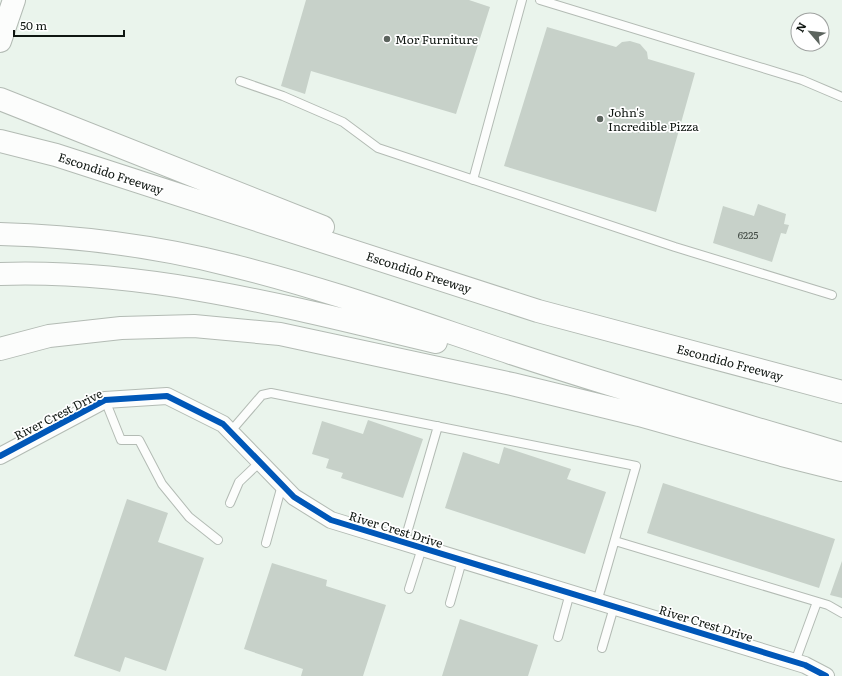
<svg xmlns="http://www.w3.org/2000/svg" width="842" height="676" font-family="Literata,serif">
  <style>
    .building { fill: #c7d1c9 }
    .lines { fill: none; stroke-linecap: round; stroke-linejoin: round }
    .service-casing { stroke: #b3bbb4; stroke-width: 10 }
    .minor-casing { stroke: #b3bbb4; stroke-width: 18 }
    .motorway-casing { stroke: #b3bbb4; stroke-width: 24 }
    .service { stroke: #fcfdfc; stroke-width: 8 }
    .minor { stroke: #fcfdfc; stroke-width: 16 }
    .motorway { stroke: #fcfdfc; stroke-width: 22 }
    .cycleway-casing { stroke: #fff; stroke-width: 8 }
    .cycleway { stroke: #0057b8; stroke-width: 6 }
    .poi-dot { fill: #5c645e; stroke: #fff; stroke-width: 1.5 }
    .labels { text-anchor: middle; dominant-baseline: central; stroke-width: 3.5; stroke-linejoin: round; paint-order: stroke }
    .number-label { font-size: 10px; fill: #3d453f }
    .poi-label { font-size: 12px; fill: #0f1611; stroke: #fff; text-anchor: start }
    .street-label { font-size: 12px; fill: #0f1611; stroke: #fff }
  </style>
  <rect width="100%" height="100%" fill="#eaf4ec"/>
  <path class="building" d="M306,0H469L490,7L456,114L311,71L305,94L281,86Z
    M547,27L616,47L622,42L630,41L640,44L647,52L648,59L695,73L656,212L504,166Z
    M758,204L786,214L784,224L789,225L786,234L781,233L772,262L713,243L723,206L754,216Z
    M368,420L423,439L403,498L341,478L343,473L326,468L329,459L312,454L322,421L363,434Z
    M504,447L571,469L567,479L606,492L585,554L445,508L463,452L499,464Z
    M663,483L835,539L819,588L647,533Z
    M127,499L168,513L158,542L204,558L166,671L125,657L120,672L74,656Z
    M842,561V598L830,595Z
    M272,563L327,580L326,586L386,605L363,676H301L303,669L244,649Z
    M460,619L538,645L528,676H442Z"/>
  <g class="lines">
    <defs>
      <path id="service" d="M540,0L802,80L842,97
        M240,81L283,96L343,122L378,148L675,247L832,295
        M473,180L522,0
        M105,400L121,440H139L162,484L189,517L218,540
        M231,431L262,395L271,393L636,466L597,602
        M230,503L239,482L260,462
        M615,541L828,605L842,613
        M266,543L282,485
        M404,543L438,426
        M409,589L422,548
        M450,603L462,561
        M558,637L570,593
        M602,648L614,607
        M795,662L817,602"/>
      <path id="minor" d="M0,456L105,400L167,396L223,424L294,497L331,520L805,665L826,676"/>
      <path id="motorway" d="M0,41L14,0
        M0,99L323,227
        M0,141L56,155L538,311L842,392
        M0,234C77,236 155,246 230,265C325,288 418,322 511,353C620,389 731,421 842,454
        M0,274C148,269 293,308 436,342
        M0,349L49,336L121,328L194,326L280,334L512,384L639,415L782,455L842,470"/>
    </defs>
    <use href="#service" class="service-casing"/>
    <use href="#minor" class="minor-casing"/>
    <use href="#motorway" class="motorway-casing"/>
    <use href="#service" class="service"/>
    <use href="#minor" class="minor"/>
    <use href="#motorway" class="motorway"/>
    <defs>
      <path id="cycleway" d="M0,456L105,400L167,396L223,424L294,497L331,520L805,665L826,676"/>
    </defs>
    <use href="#cycleway" class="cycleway-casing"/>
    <use href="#cycleway" class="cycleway"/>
  </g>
  <g class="poi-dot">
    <circle cx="387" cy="39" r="4"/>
    <circle cx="600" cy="119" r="4"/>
  </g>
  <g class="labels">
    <g class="number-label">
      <text x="748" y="234">6225</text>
    </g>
    <g class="poi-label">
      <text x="395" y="39">Mor Furniture</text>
      <text x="608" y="112">John's<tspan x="608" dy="14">Incredible Pizza</tspan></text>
    </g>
    <g class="street-label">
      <text transform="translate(111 173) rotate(18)">Escondido Freeway</text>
      <text transform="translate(419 272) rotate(18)">Escondido Freeway</text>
      <text transform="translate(730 362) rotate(15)">Escondido Freeway</text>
      <text transform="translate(58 414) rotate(-27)">River Crest Drive</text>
      <text transform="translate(396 529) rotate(17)">River Crest Drive</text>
      <text transform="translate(706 623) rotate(17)">River Crest Drive</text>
    </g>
  </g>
  <g transform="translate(810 32) rotate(298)"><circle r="19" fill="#ffffff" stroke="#9fa2a0"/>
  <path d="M0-3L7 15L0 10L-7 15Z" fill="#5c645e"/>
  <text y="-6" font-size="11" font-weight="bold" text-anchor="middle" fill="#0f1611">N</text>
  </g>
  <path d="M14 30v6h110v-6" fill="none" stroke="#0f1611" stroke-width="2"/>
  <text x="20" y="30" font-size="12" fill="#0f1611" stroke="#ffffff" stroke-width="3" paint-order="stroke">50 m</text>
</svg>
